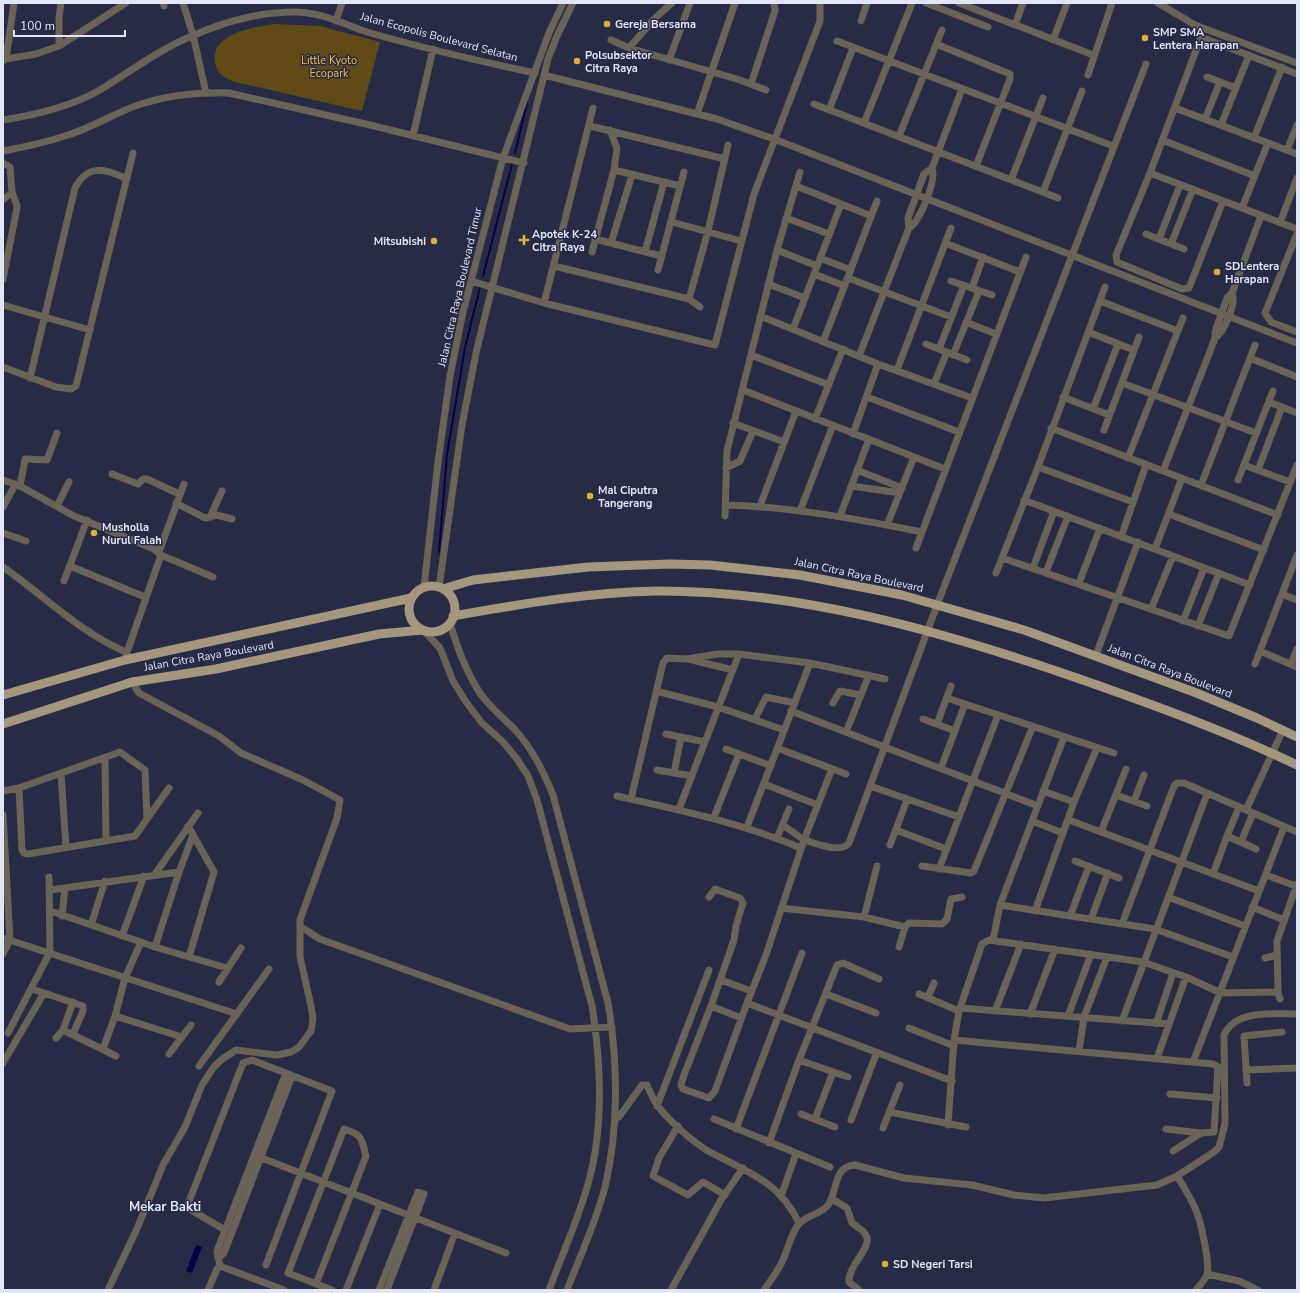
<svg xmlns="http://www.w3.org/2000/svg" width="1300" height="1293" font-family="'Nunito Sans',sans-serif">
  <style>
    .green { fill: #604a16 }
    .water { fill: #0a0048 }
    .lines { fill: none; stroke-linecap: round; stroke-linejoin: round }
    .stream { stroke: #0a0048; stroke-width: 2 }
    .minor { stroke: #6a6356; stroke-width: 7 }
    .major { stroke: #a4977c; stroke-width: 9 }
    .poi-dot { fill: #e1af34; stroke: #262c46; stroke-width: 1.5 }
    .labels { text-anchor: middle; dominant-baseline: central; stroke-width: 3; stroke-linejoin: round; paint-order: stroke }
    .poi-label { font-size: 11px; font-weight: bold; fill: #e1e6f7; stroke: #262c46; text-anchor: start }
    .street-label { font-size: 11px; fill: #e1e6f7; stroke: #262c46 }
    .park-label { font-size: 11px; fill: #f5bf3d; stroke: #262c46 }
    .quarter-label { font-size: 13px; font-weight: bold; fill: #e1e6f7; stroke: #262c46 }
  </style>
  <rect width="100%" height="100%" fill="#262c46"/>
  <path class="green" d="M274,24L320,26L380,42L362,111L235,82C224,78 217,74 215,62C210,33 255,27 274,24Z"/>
  <path class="water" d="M196,1245L202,1247L192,1273L186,1271Z"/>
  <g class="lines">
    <path class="stream" d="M515,153L527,103
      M483,276L512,164
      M439,552L447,454L465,348L480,287"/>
    <path class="minor" d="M163,3L164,6
      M183,3L193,35L206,93
      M926,3L988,27
      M959,3L1093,55
      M1158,3L1195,25L1297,63
      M336,21L342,3
      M861,21L867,3
      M1015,25L1023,3
      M611,40L629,48L740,80L766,90
      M1053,40L1067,3
      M837,41L1113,146
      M936,44L1010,74V79L976,166
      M59,46V18L61,3
      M629,48L653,20L672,3
      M6,59L36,54L59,46L126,3
      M669,60L690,3
      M3,61L6,59L14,3
      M544,75L717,119L774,139L1297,343
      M1088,75L1112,3
      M1207,77L1236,88
      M751,84L775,11L774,3
      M814,104L1058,198
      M1175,108L1297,154
      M829,110L853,48
      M697,114L735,3
      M1205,119L1220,82
      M3,120C35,115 70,107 98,91C130,72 158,50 192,36C223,22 260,12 295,12C320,12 344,24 367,32C422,48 479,61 535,73
      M864,123L912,3
      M1221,125L1249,55
      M590,126L725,159
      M413,136L433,49
      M899,136L942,30
      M1254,138L1282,67
      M1162,140L1255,176
      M1287,150L1297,125
      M3,151C25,147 47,142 68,135C94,127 116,112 141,104C169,95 200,92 229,93L370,125L524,163
      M3,163L10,167L12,192L17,206L16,213L3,279
      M614,170L680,186
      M1150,173L1297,229
      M1011,180L1043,98
      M796,186L871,216
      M1043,192L1082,91
      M3,200L12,192
      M1223,201L1189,288L1182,289L1117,262L1116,255L1150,173L1201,37L1297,74
      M1242,208L1268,143
      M786,218L829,234
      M672,222L741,241
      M1280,223L1297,178
      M909,228L908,218L924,174L932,168
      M1146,234L1184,249
      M1297,234L1265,313L1271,322L1297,332
      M595,239L661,256
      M1159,239L1180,185
      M611,243L632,175
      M945,243L1020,272
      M1171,244L1193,189
      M777,250L817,266
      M592,252L614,170L617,148L610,130
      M645,252L664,182
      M820,258L851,270
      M554,266L689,299L700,307
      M658,270L684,172
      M814,274L845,286
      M848,278L951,317
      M471,281L544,303L715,345L754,194L820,21V3
      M951,281L992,295
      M768,284L805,298
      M972,288L983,257
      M689,299L708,231L728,145
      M1100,301L1178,331
      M544,303L593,108
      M3,305L90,330
      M760,316L878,364L972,398
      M966,322L996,334
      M793,329L841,204
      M1088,332L1134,350
      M1215,338C1224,333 1237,302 1232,293
      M823,342L877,201
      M926,344L967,360
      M939,349L964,285
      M751,355L829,385
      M953,355L979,291
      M859,356L909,228C920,221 937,180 932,168L962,89
      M1250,358L1297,377
      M3,367L56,387L71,389L76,386L133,153
      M897,370L951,228
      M30,378L75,188C88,163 106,169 127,179
      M1122,383L1256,433
      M934,384L947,352
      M743,390L945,469
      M867,397L959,432
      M1063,397L1109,415
      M1269,402L1297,413
      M1093,409L1118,344
      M815,419L843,349
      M733,423L784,442
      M1051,428L1278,515
      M1104,430L1139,337
      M853,434L878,364
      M1128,458L1183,318
      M1244,465L1290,482
      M1038,467L1133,502
      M726,468L740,461L753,431
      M857,470L902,488
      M1258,470L1282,407
      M1163,471L1209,354L1215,338V332L1227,298L1232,293L1261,216
      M112,474L138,484L143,479H147L179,494
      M3,480L20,486L74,516L154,549L161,555L213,577
      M1238,480L1273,391
      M1201,485L1255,345
      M20,486L25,459L47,460L57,433
      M852,486L900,493
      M1024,500L1250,585
      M176,503L205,518L217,515L232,519
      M726,505C792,507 857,519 922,532
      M57,506L69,482
      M760,506L796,411
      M3,507L15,485
      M800,511L833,425
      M1169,514L1264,550
      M725,516L727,451L777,250L800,172
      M840,516L869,439
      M210,517L222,491
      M887,525L914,457
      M3,533L26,541
      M1121,537L1146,465
      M916,548L1026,257
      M1155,549L1182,478
      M159,552L184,484
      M1002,558L1229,636L1297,465
      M70,566L145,597
      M3,567C42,594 82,634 126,652
      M1033,568L1054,511
      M1046,572L1068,516
      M996,573L1038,467L1105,287
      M64,581L87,520
      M1079,583L1100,528
      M424,587L438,462L450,376L463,312L503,158L549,33L563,3
      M439,587L462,425L476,353L548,59L557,36L573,3
      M1282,594L1297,600
      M1151,609L1173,556
      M1183,621L1204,568
      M450,623C457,647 466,672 480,693C491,709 504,718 516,731C533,750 543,771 553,795L608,1003C618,1062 619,1128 605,1187C596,1222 580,1256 567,1290
      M1198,626L1219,573
      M423,630L440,648L453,681L466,702L482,723L503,742L517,759L528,776L537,800L592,1006C601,1063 604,1128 588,1184C578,1220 562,1255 549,1290
      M1260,651L1297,667
      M126,655L161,555
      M1096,655L1138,542
      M688,659L733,670
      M1255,664L1297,555
      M1291,664L1297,649
      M656,691L718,707L784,730
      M947,698L1114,753
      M833,703L840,691L861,695
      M791,711L1038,806
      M755,719L766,697L795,703
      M923,719L955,731
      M937,724L951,686
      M846,732L869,675
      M666,734L705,742
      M1064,737L1000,905L1155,929L1233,957
      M777,748L846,774
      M726,749L771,766
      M105,759L106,840
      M941,768L965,704
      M657,770L692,776
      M674,773L681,737
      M61,774L66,847
      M764,784L818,805
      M870,786L959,817
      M19,788L22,850L24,853L28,854L135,836L169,788
      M3,791L19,788L120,752L145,770L147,819
      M1043,791L1074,802
      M1116,795L1147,806
      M617,796C680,810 741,823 801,848
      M631,799L663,663L667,658L686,659L718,654H739L810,663L885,679
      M1134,801L1144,775
      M679,809L739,654
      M1246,810L1283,730
      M3,815L10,940L3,954
      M714,817L739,754
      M1069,820L1259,891
      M1032,821L1063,833
      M783,825L804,840L832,769
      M188,826L214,872L189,957
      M747,827L810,663
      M896,830L946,849
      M1101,832L1126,769
      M1227,836L1239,807
      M777,838L789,809
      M1241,842L1253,813
      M890,845L907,800
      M1075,861L1119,878
      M922,866L971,873L974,871L1033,726
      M939,869L998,715
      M155,874L198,813
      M1213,874L1227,836L1256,849
      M1266,875L1296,886
      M50,890L179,872
      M709,897L715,889L740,898L743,903L736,926L734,940L711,1006
      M1168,897L1245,926
      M1252,907L1284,920
      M781,908L864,917L905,927L899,947
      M51,911L155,947L227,968
      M1035,911L1074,802L1097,748
      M62,916L65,888
      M1070,916L1089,866
      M864,917L877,866
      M1091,919L1108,873
      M1122,924L1174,786L1177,783H1184L1297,832
      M91,925L105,881
      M301,927L320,939L570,1029L612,1027
      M905,927L909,923L942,924L947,919L951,899L962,897
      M122,936L144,876
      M3,938L237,1014
      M993,940L1000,905
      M155,947L179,872L193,835
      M1265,958L1277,955
      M721,980L751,991
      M219,982L241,948
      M32,989L83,1006V1011L73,1034
      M826,994L876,1013
      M919,994L959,1011
      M928,997L934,983
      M1280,999L1278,992L1277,941L1297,884
      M747,1003L952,1081
      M960,1008L1169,1024
      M995,1011L1021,944
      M1030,1014L1055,949
      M115,1016L182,1037
      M1068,1016L1091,954
      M741,1018L711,1006L684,1075L681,1085L683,1089L709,1098L715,1091L747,1003L766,955L804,840C815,843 841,854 849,843L937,605L1146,64
      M1122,1021L1207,794
      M1156,1024L1173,973
      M909,1028L954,1046
      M63,1030L116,1056
      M8,1033L50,952L49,877
      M56,1038L63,1030L73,1002
      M954,1040L1213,1064L1218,1067L1214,1132L1201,1133L1166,1129
      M103,1049L115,1016L125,978L141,942
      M1079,1051L1084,1017L1107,957
      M169,1054L191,1025
      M1157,1058L1186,977
      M799,1060L848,1077
      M1193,1062L1284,827
      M3,1063L44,993
      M199,1066L269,969
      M1246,1070L1297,1068
      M1247,1083L1244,1036L1282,1032
      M1170,1094L1217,1098
      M657,1106L709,970
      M889,1112L966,1127
      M801,1114L835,1127
      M615,1118L619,1117L642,1085H647C650,1092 653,1100 658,1106C669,1121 693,1142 708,1151C747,1172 778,1180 799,1223
      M714,1119L830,1167
      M815,1119L833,1072
      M851,1120L877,1052
      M948,1125L954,1040L959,1011L982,944L989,940L1143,962L1186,977L1221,993L1278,992
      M678,1126L659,1158L653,1176L688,1195L703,1182L725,1195
      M883,1128L900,1085
      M736,1129L802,953
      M769,1143L799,1060L837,965L843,963L879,979
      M1173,1151L1201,1133
      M254,1155L506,1253
      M1177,1176C1196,1206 1200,1215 1206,1251C1207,1259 1209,1267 1207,1275C1204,1281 1200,1285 1196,1290
      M781,1196L796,1154
      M832,1199L847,1208L852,1223L863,1231L867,1237C870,1250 848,1266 849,1282L859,1290
      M225,1230L191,1210L188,1204L243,1063L252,1060L332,1091L266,1265
      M218,1258L224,1253L292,1076
      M220,1266L217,1251L286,1073
      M1207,1274L1239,1281L1258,1290
      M316,1284L366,1156C361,1138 363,1135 344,1129L288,1273L332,1290
      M108,1290L136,1231L163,1165L185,1127L202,1085L213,1068L221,1060L236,1050L277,1055L291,1052L299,1047L311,1031L313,1019L311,1006L300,957V920L337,818L340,800L303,780L241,753L219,736L139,693L132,682
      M208,1290L217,1269L220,1266L284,1290
      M346,1290L380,1204
      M379,1290L418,1192L424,1194L387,1290
      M434,1290L455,1233
      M671,1290L721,1200L743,1168
      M764,1290C770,1281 778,1271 782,1262C788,1250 790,1236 798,1225C805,1215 821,1215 828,1205C838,1191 833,1166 855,1165L904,1178L972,1185L1014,1195L1044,1198L1157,1185L1177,1176L1214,1152L1219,1147L1225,1124L1224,1035C1235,1009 1275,1014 1297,1014"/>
    <path class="major" d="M409 609a23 23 0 1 1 46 0a23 23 0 1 1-46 0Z
      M443,589L473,580L588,567L670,564L710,565L800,575L902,595L1024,630L1194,692L1257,718L1297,737
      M453,616C521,604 589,592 658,591C802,591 941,631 1077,678C1151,704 1226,731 1297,765
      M3,695L125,660L411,598
      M3,724L132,682L216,669L379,634L423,630"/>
  </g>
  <g class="poi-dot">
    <circle cx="607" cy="24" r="4"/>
    <circle cx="1145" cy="38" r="4"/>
    <circle cx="577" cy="61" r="4"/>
    <path d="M522 234h4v4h4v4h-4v4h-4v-4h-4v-4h4z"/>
    <circle cx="434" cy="241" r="4"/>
    <circle cx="1217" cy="272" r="4"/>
    <circle cx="590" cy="496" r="4"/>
    <circle cx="94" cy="533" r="4"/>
    <circle cx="885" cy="1264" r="4"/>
  </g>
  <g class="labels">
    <g class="poi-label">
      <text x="615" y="24">Gereja Bersama</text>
      <text x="1153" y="32">SMP SMA<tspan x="1153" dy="13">Lentera Harapan</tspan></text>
      <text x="585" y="55">Polsubsektor<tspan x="585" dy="13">Citra Raya</tspan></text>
      <text x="532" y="234">Apotek K-24<tspan x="532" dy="13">Citra Raya</tspan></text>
      <text x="426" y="241" text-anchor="end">Mitsubishi</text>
      <text x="1225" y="266">SDLentera<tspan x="1225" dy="13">Harapan</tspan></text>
      <text x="598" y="490">Mal Ciputra<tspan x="598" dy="13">Tangerang</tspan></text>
      <text x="102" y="527">Musholla<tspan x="102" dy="13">Nurul Falah</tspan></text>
      <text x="893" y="1264">SD Negeri Tarsi</text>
    </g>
    <g class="street-label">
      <text transform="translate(439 37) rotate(15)">Jalan Ecopolis Boulevard Selatan</text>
      <text transform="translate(460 287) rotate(-77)">Jalan Citra Raya Boulevard Timur</text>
      <text transform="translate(859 575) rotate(12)">Jalan Citra Raya Boulevard</text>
      <text transform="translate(209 656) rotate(-10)">Jalan Citra Raya Boulevard</text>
      <text transform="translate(1170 671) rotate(21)">Jalan Citra Raya Boulevard</text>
    </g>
    <g class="park-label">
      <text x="329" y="60">Little Kyoto<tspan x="329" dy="13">Ecopark</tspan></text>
    </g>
    <g class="quarter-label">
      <text x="165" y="1207">Mekar Bakti</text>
    </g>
  </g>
  <rect width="1300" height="1293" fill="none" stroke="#e1e6f7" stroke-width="8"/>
  <path d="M14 30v6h111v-6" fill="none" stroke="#e1e6f7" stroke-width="2"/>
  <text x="20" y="30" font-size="12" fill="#e1e6f7" stroke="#262c46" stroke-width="3" paint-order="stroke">100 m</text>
</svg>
